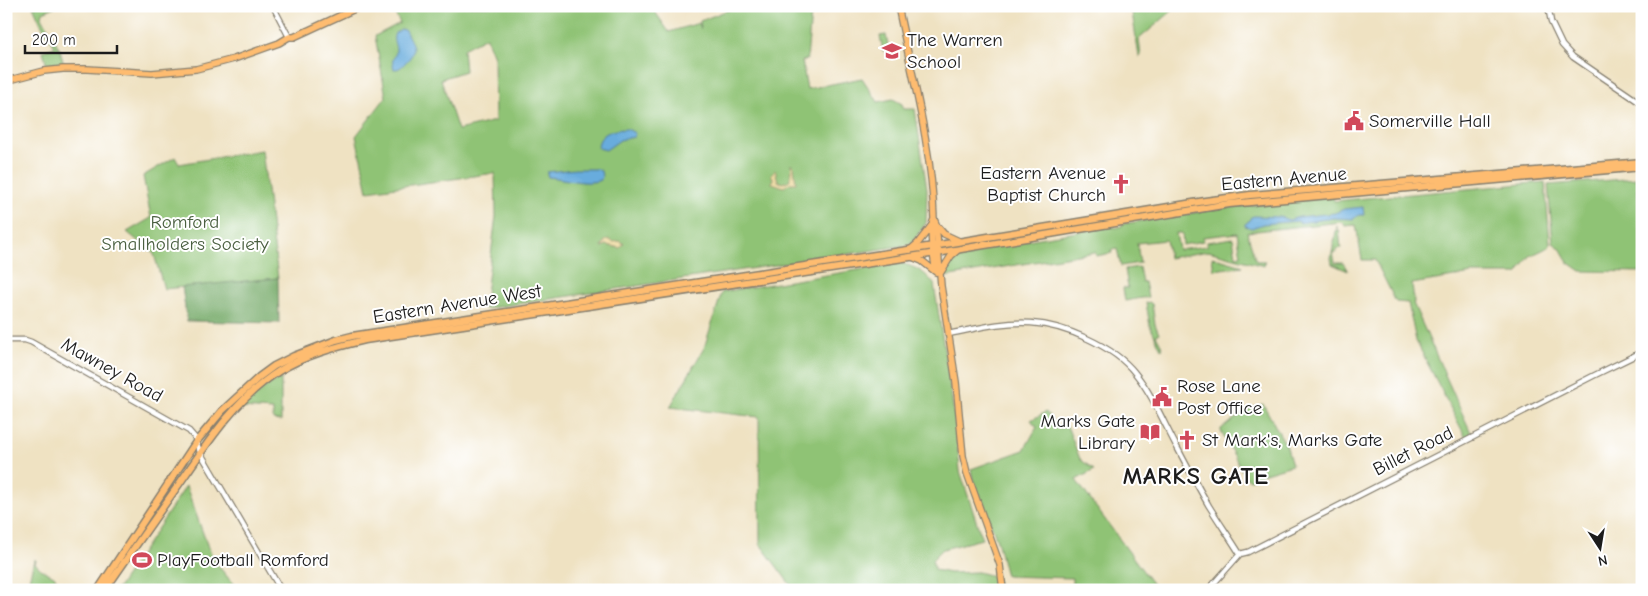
<svg xmlns="http://www.w3.org/2000/svg" width="1648" height="596" font-family="'Comic Neue',sans-serif">
  <style>
    .green { fill: #8fc375; stroke: #567048; fill-rule: evenodd }
    .forest { fill: #73a966; stroke: #486241 }
    .sand { fill: #eeda9e; stroke: #857b5d }
    .water { fill: #68acdd; stroke: #42647c }
    .lines { fill: none; stroke-linecap: round; stroke-linejoin: round }
    .tertiary-casing { stroke: #867f6f; stroke-width: 7 }
    .primary-casing { stroke: #867f6f; stroke-width: 8 }
    .trunk-casing { stroke: #867f6f; stroke-width: 9 }
    .tertiary { stroke: #fff; stroke-width: 4.5 }
    .primary { stroke: #febc70; stroke-width: 5.5 }
    .trunk { stroke: #febc70; stroke-width: 6 }
    .labels { text-anchor: middle; dominant-baseline: central; stroke-width: 4; stroke-linejoin: round; paint-order: stroke }
    .poi-label { font-size: 19px; fill: #1c1c1c; stroke: #fff; text-anchor: start }
    .street-label { font-size: 19px; fill: #1c1c1c; stroke: #fff }
    .park-label { font-size: 19px; fill: #4a5f40; stroke: #fff }
    .district-label { font-size: 24px; font-weight: bold; letter-spacing: 1px; fill: #1c1c1c; stroke: #fff }
  </style>
  <rect width="100%" height="100%" fill="#fff"/>
  <filter id="ink" filterUnits="userSpaceOnUse"><feTurbulence type="fractalNoise" baseFrequency=".02" numOctaves="2"/><feDisplacementMap in="SourceGraphic" scale="10" xChannelSelector="R" yChannelSelector="G"/><feConvolveMatrix kernelMatrix="1 2 1 2 8 2 1 2 1" color-interpolation-filters="sRGB"/></filter>
  <filter id="wash" filterUnits="userSpaceOnUse"><feTurbulence type="fractalNoise" baseFrequency=".0096" numOctaves="4" result="noise"/><feDisplacementMap in="SourceGraphic" scale="20" xChannelSelector="R" yChannelSelector="G"/><feGaussianBlur stdDeviation="1.12" result="paint"/><feColorMatrix in="noise" values="0 0 0 0 0 0 0 0 0 0 0 0 0 0 0 0 0 1.4 0 .05"/><feComposite in="paint" operator="in"/></filter>
  <g filter="url(#wash)">
    <rect width="100%" height="100%" fill="#efe2c2"/>
    <path class="green" d="M33,6H57L43,12L42,17L60,50L64,66L47,67L43,51L55,47L41,24Z
      M391,6H651L669,32L699,23L701,29L700,21L738,6H810L811,13L807,60L802,61L807,89L862,78L878,102L893,99L902,104L904,109H915L927,189L926,223L914,240L908,245L484,309L496,216L495,173L368,191L356,136L386,97L375,36L400,23ZM486,37L494,57L495,121L458,130L441,79L465,71L463,49Z
      M1131,6H1178L1139,39L1141,56L1139,57Z
      M886,35L889,50L883,51L880,36Z
      M262,150L278,278L164,289L154,254L127,232L151,218L143,176L175,157L179,164Z
      M1637,178L1642,247V272L1581,271L1568,262L1560,248L1553,243L1548,185Z
      M1545,182L1550,243L1549,247L1530,256L1517,274H1472L1412,284L1414,303H1413L1472,435L1466,438L1416,341L1408,303L1396,302L1375,260H1362L1356,225L1345,226L1342,222L1247,232L1256,261H1265L1264,266L1208,251L1169,258L1166,240L1137,243L1140,263L1121,266L1117,249L1111,250L1112,253L1096,256L1095,252L944,277C945,267 949,259 958,252L1002,246L1009,243L1114,226L1115,228L1122,226V224L1224,208L1333,197L1334,201ZM1176,233H1182L1183,245L1203,241V237L1237,233L1241,255L1236,256L1233,238L1207,242V246L1179,250Z
      M1337,226V230H1339L1341,248L1336,249V252H1333L1335,263H1343L1348,271L1332,264L1331,258Z
      M1212,257L1243,266L1214,270Z
      M901,263C917,268 924,271 934,284L955,419L960,471L982,539L943,549L932,560L935,570L950,573L978,572L997,577L998,590H792V587L760,544L759,417L670,407L704,348L722,292Z
      M1139,267L1142,282H1145L1148,297L1125,301L1123,288H1128L1125,269Z
      M1149,302L1152,304L1155,324L1159,334L1156,335L1163,348L1161,349L1150,326L1146,303Z
      M281,378V421L273,420V410L240,408C252,397 265,385 281,378Z
      M1263,404L1287,447L1292,465L1262,474L1251,480L1246,478L1221,431V429C1233,420 1248,407 1263,404Z
      M1046,412L1059,428L1067,426L1080,459L1094,470L1076,480L1157,590H1072V578L1006,576L997,540L973,480L971,469L1024,450L1037,427L1031,420Z
      M186,486L208,547L216,563L238,590H117Z
      M34,560H36L35,563L42,570L54,576L57,580L54,590H24L28,584Z"/>
    <path class="forest" d="M278,278L279,323L187,321L182,287Z"/>
    <path class="sand" d="M791,164L794,167L796,183H790L784,187L772,183L773,178L771,174L775,170L778,181L782,183L789,181L792,171Z
      M608,239L613,242L620,241L624,244L620,248L606,245L602,247L605,241Z"/>
    <path class="water" d="M401,29L405,30C412,45 419,50 405,63C401,67 400,69 394,69C390,57 396,59 396,49C395,42 392,40 395,33Z
      M627,129L635,133L634,137L620,140L606,150L598,148C598,132 615,129 627,129Z
      M575,169H597L601,171L602,176L601,180C586,186 564,178 548,177L547,174V172Z
      M1363,207L1364,215H1359L1353,219L1333,218L1299,223L1298,221L1263,224L1252,228L1245,226V224L1248,222L1251,217L1254,216L1280,217L1289,220L1299,217L1335,213L1344,209Z"/>
  </g>
  <g filter="url(#ink)">
    <g class="lines">
      <defs>
        <path id="tertiary" d="M273,6L289,37
          M1548,6L1551,22L1562,45L1573,57L1642,104
          M948,334C974,329 1004,321 1031,323C1064,325 1114,346 1135,373C1153,395 1164,424 1178,449C1188,468 1198,487 1209,506C1219,522 1230,538 1240,554
          M6,340H25L31,342L189,431L195,438L200,452L281,590
          M1208,590L1240,554L1248,552L1595,375L1642,352"/>
        <path id="primary" d="M898,6C912,76 932,147 934,219C928,231 934,258 936,272
          M6,81L44,71L63,69H87L152,73L196,69L234,59L279,43L289,37H294L361,6
          M934,219L936,224L941,286L956,382L963,456L967,473L1000,565L1003,590
          M937,226L944,234L959,241
          M910,250L918,243L932,225
          M912,257L922,261L936,272
          M941,272L951,256L958,250"/>
        <path id="trunk" d="M98,590L196,442L222,411L259,377L274,366L294,356L336,340L352,336L927,247L1205,201L1250,195L1642,162
          M105,590C129,555 153,521 177,487C206,445 235,399 279,371C305,355 335,347 365,340L943,252L1229,204L1642,167"/>
      </defs>
      <use href="#tertiary" class="tertiary-casing"/>
      <use href="#primary" class="primary-casing"/>
      <use href="#trunk" class="trunk-casing"/>
      <use href="#tertiary" class="tertiary"/>
      <use href="#primary" class="primary"/>
      <use href="#trunk" class="trunk"/>
    </g>
  </g>
  <defs>
    <symbol id="school-bare" viewBox="-9 -9 18 18"><path d="M0-5L7-2L0 1L-7-2ZM-4 1L0 2.5L4 1V4Q0 6-4 4Z" fill="#d1495b" stroke="#fff" stroke-width="2.5" paint-order="stroke"/></symbol>
    <symbol id="civic-bare" viewBox="-9 -9 18 18"><path d="M-.6-6.5H3V-4.5H.6V-3L4-1V1h2V6H-6V1h2V-1L-.6-3ZM-1.2 2.5V6h2.4V2.5Z" fill="#d1495b" stroke="#fff" stroke-width="2.5" paint-order="stroke"/></symbol>
    <symbol id="church-bare" viewBox="-9 -9 18 18"><path d="M-1.2-6h2.4v3.5h3.3v2.4h-3.3V6h-2.4V-.1h-3.3v-2.4h3.3Z" fill="#d1495b" stroke="#fff" stroke-width="2.5" paint-order="stroke"/></symbol>
    <symbol id="library-bare" viewBox="-9 -9 18 18"><path d="M-6-4Q-3-5.5-.7-3.5V5Q-3 3-6 4ZM6-4Q3-5.5 .7-3.5V5Q3 3 6 4Z" fill="#d1495b" stroke="#fff" stroke-width="2.5" paint-order="stroke"/></symbol>
    <symbol id="stadium-bare" viewBox="-9 -9 18 18"><path d="M0-5a6.5 5 0 1 0 0 10a6.5 5 0 1 0 0-10ZM-3.5-1.8h7v3.6h-7Z" fill="#d1495b" stroke="#fff" stroke-width="2.5" paint-order="stroke"/></symbol>
  </defs>
  <g fill-rule="evenodd">
    <use href="#school-bare" x="878" y="37" width="28" height="28"/>
    <use href="#civic-bare" x="1340" y="107" width="28" height="28"/>
    <use href="#church-bare" x="1107" y="170" width="28" height="28"/>
    <use href="#civic-bare" x="1148" y="383" width="28" height="28"/>
    <use href="#library-bare" x="1136" y="418" width="28" height="28"/>
    <use href="#church-bare" x="1173" y="426" width="28" height="28"/>
    <use href="#stadium-bare" x="128" y="546" width="28" height="28"/>
  </g>
  <g class="labels">
    <g class="poi-label">
      <text x="907" y="40">The Warren<tspan x="907" dy="22">School</tspan></text>
      <text x="1369" y="121">Somerville Hall</text>
      <text x="1106" y="173" text-anchor="end">Eastern Avenue<tspan x="1106" dy="22">Baptist Church</tspan></text>
      <text x="1177" y="386">Rose Lane<tspan x="1177" dy="22">Post Office</tspan></text>
      <text x="1135" y="421" text-anchor="end">Marks Gate<tspan x="1135" dy="22">Library</tspan></text>
      <text x="1202" y="440">St Mark's, Marks Gate</text>
      <text x="157" y="560">PlayFootball Romford</text>
    </g>
    <g class="street-label">
      <text transform="translate(1284 179) rotate(-5)">Eastern Avenue</text>
      <text transform="translate(457 304) rotate(-9)">Eastern Avenue West</text>
      <text transform="translate(112 370) rotate(29)">Mawney Road</text>
      <text transform="translate(1413 451) rotate(-27)">Billet Road</text>
    </g>
    <g class="park-label">
      <text x="185" y="222">Romford<tspan x="185" dy="22">Smallholders Society</tspan></text>
    </g>
    <g class="district-label">
      <text x="1196" y="476">MARKS GATE</text>
    </g>
  </g>
  <rect width="1648" height="596" fill="none" stroke="#fff" stroke-width="25"/>
  <g transform="translate(1600 548) rotate(168)" stroke="#ffffff" stroke-width="4" paint-order="stroke">
  <path d="M0-4L9 19L0 12L-9 19Z" fill="#1c1c1c"/>
  <text y="-8" font-size="14" font-weight="bold" text-anchor="middle" fill="#1c1c1c">N</text>
  </g>
  <path d="M25 45v8h92v-8" fill="none" stroke="#1c1c1c" stroke-width="2.5"/>
  <text x="32" y="45" font-size="15" fill="#1c1c1c" stroke="#ffffff" stroke-width="4" paint-order="stroke">200 m</text>
</svg>
